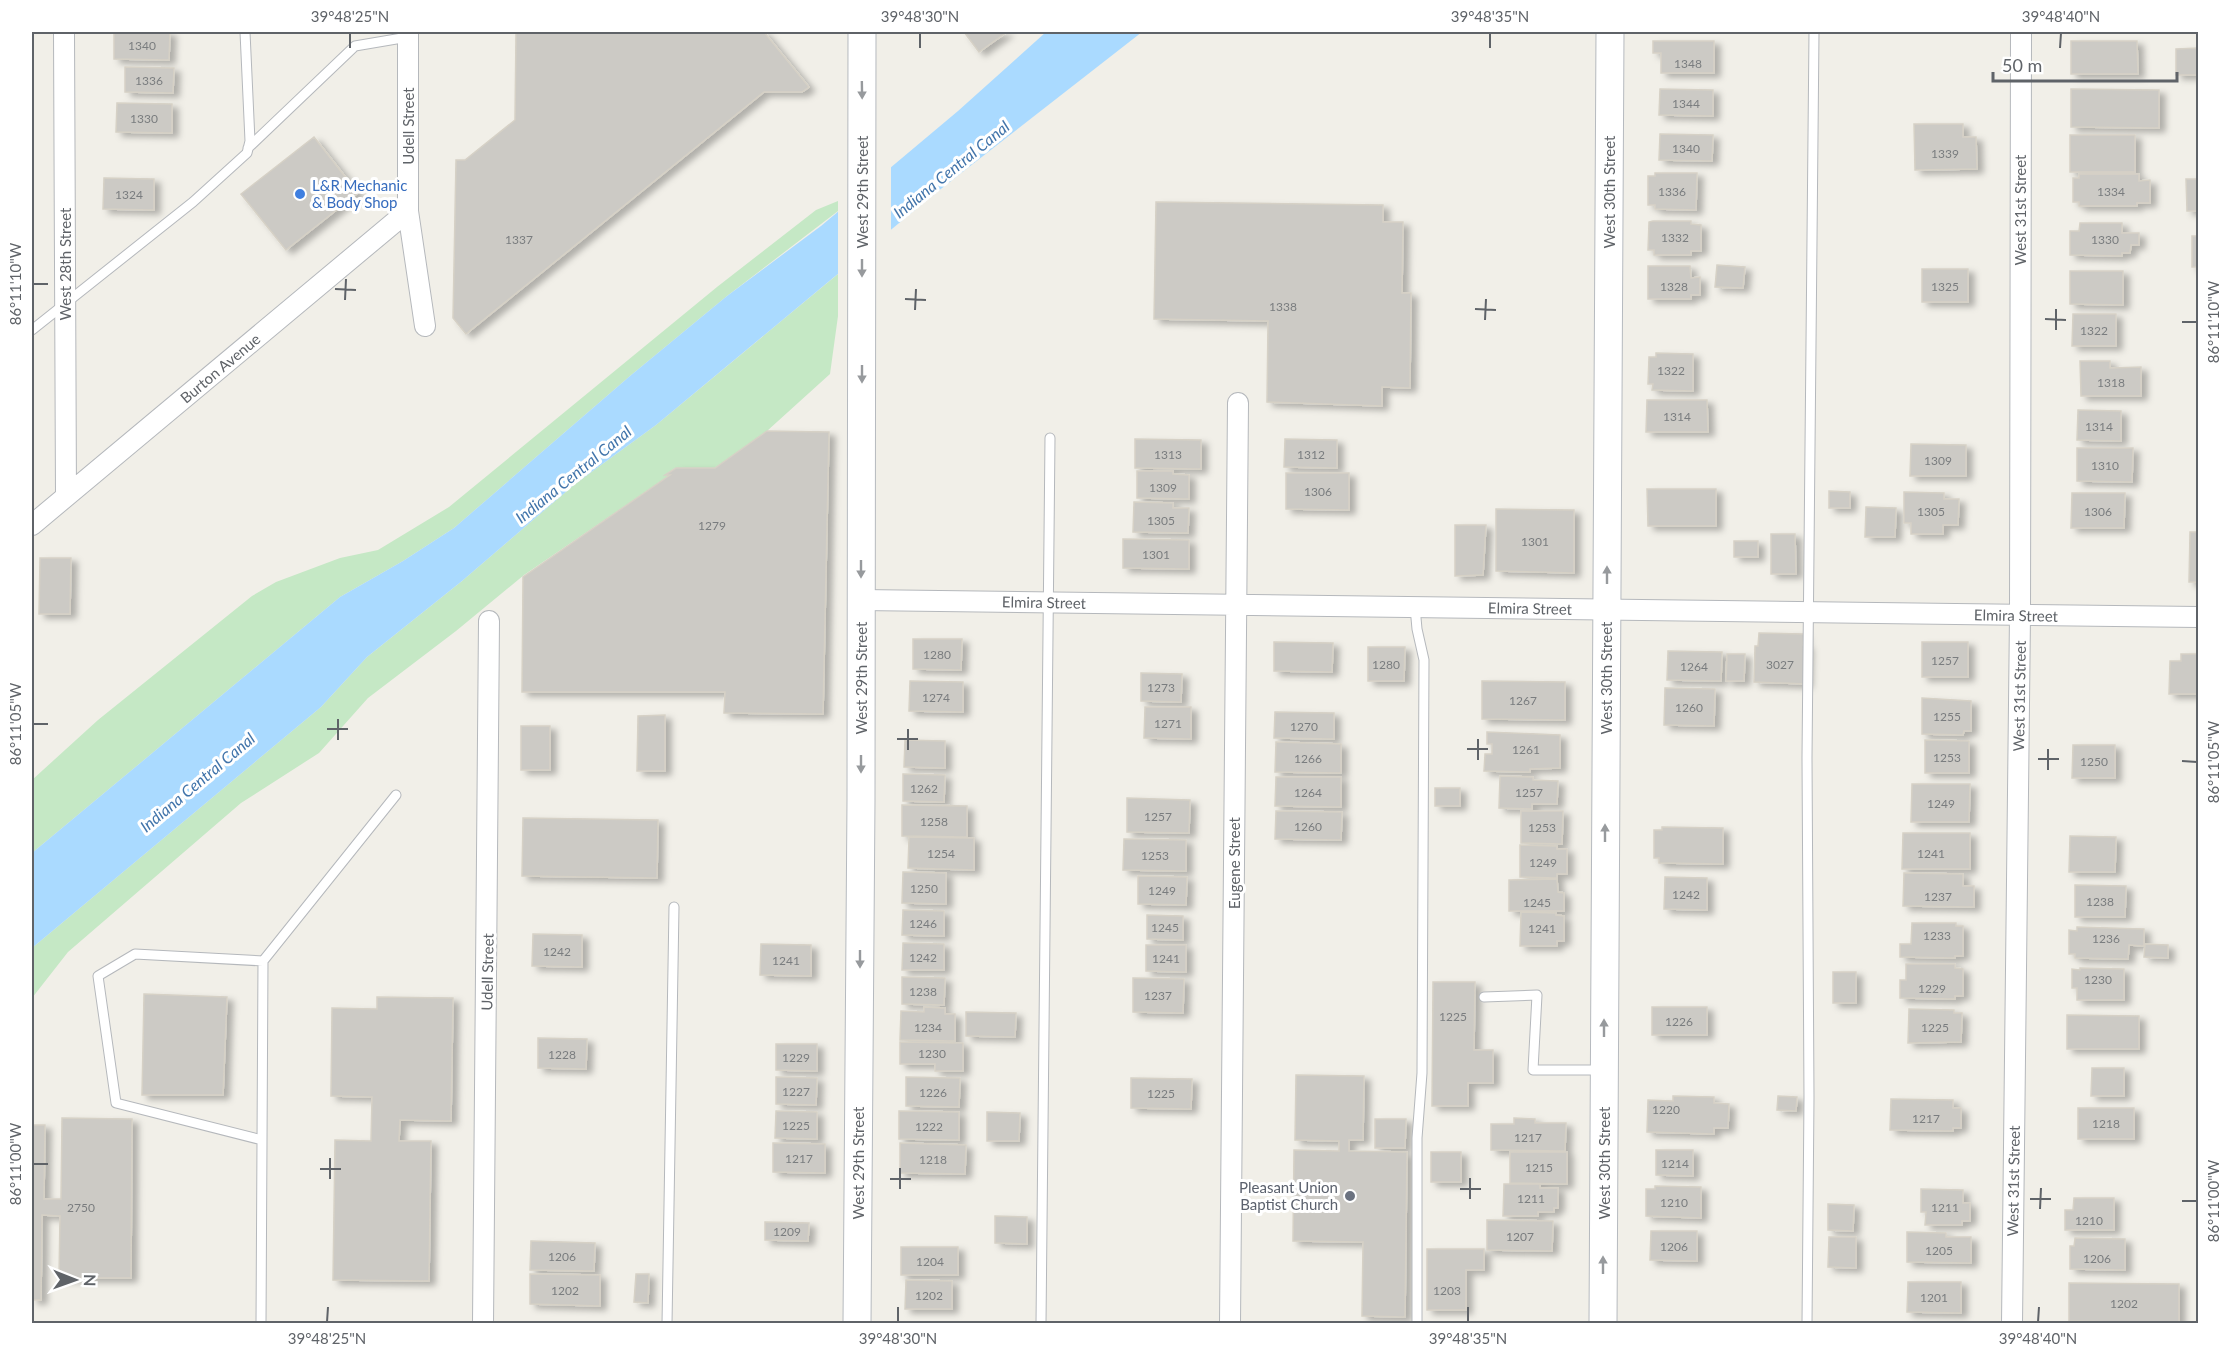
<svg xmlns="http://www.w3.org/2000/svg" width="2230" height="1355" font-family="Lato,sans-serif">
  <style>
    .green { fill: #c5e8c5 }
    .water { fill: #aadaff }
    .pier { fill: #f1efe8 }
    .building { fill: #cccac5; stroke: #d6d1c6; stroke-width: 1.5; filter: url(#shadow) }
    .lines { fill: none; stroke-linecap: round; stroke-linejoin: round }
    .lane-casing { stroke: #b5b8bc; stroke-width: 11 }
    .street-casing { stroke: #b5b8bc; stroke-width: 22 }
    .secondary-casing { stroke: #b6babf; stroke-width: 29 }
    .lane { stroke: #fff; stroke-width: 9 }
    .street { stroke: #fff; stroke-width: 20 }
    .secondary { stroke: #fff; stroke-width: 27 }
    .oneway { fill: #979a9d }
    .ticks { fill: none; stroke: #5f6368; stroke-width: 2 }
    .shop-dot { fill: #3f7fe0; stroke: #fff; stroke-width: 2 }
    .worship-dot { fill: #6b7280; stroke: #fff; stroke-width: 2 }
    .labels { text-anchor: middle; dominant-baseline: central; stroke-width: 6; stroke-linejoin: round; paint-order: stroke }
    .number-label { font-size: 12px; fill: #7a7d7f }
    .street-label { font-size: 15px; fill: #5f6368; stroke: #fff }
    .shop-label { font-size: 15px; fill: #366cbe; stroke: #fff; text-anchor: start }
    .worship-label { font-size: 15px; fill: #5b616d; stroke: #fff; text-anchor: end }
    .water-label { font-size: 16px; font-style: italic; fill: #4174aa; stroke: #fff }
    .neatline { fill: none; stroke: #5f6368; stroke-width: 2 }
    .ticks-label { font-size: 15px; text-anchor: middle; fill: #5f6368 }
  </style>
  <defs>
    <filter id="shadow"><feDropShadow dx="6" dy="4" stdDeviation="3" flood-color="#0004"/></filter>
  </defs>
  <rect width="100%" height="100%" fill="#f1efe8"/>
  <path class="green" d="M838,201V211L727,296L630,376L454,528L403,561L340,597L32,853V780L98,720L252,596L276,582L340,558L378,550L449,507L717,287L816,210Z
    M838,274V316L830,374L767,431L715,468H675L666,474L670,475L524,575L456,631L368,698L319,753L241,803L68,952L32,998V948L321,707L367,657L462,581L575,484L656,425Z"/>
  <path class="water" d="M1046,32H1142L928,199L656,425L575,484L462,581L367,657L321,707L32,948V853L340,597L403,561L454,528L630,376L727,296L821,226L958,111Z"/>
  <path class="pier" d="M891,162V234L838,278V207Z"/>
  <path class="building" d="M114,32H170L169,60L114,59Z
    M516,32H764L809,87L802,92H764L466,334L453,318L456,160H465L515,120Z
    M964,32H1007L979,52Z
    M1653,41H1714V73H1661V53H1653Z
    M2071,41H2137L2138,74H2071Z
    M2198,48V75H2176V49Z
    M125,67L174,68L173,93L125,92Z
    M1660,89L1713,90V116L1659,115Z
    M2071,89L2159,90V128L2071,127Z
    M117,103L172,104V133L116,132Z
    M1914,124H1963V137H1976L1977,169L1915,170Z
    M1660,134L1713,135L1712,161L1659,160Z
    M2070,135H2135V172H2070Z
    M314,137L358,193L286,250L241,194Z
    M1655,173H1697L1696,210L1655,209V205H1648V176H1655Z
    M2079,174H2139V181L2150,180V203H2137V206H2079V202H2073V178H2079Z
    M104,178L154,179V210L103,209Z
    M2186,179H2198V211H2187Z
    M1156,202L1383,205V222H1403L1402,293H1411L1410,388L1382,387V406L1267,402L1268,321L1154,319Z
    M1653,221H1691V224L1701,225V251H1691V255H1654V250H1648L1649,222Z
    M2080,223H2122V233H2139V245H2131L2130,253H2122V256L2070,255V231H2079Z
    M2192,236H2198V267H2192Z
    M1717,265L1745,267L1743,288L1715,287Z
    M1648,266H1690L1691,278L1700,277V295H1691V299H1648Z
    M1922,269H1968V302H1922Z
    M2070,271H2123V305L2070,304Z
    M2073,314H2116V346H2072Z
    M1656,353L1693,354V391L1652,390L1653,384H1648L1649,357H1656Z
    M2080,361H2110V368L2141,367V396H2081Z
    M1647,400H1707L1708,432H1646Z
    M2078,410L2121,411V441L2077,440Z
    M767,431L829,432L823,714L724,713L725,692H522L523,577L670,475H665L676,468H715Z
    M1135,439L1201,440V469L1135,468Z
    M1285,439L1337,440V468L1284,467Z
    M1911,444L1966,445V476H1910Z
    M2077,448H2133L2132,482L2077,481Z
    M1137,471H1173V474L1189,475V499L1137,498Z
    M1286,473H1349V510L1286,509Z
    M1647,489H1716V526H1648Z
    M1829,491L1850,492V508H1829Z
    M1904,492L1944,493V499H1959L1958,525H1943V534H1911V523H1904Z
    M2072,493H2125L2124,528H2071Z
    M1134,502L1173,503V508H1189L1188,533L1133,532Z
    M1866,507L1896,508L1895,537H1865Z
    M1496,509L1574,510V573L1496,571Z
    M1455,525H1486L1483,575L1455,576Z
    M2190,532H2198V582H2189Z
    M1771,534H1795L1796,574H1771Z
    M1123,539L1189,540V569L1123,568Z
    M1734,541H1758V557H1734Z
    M40,558H71L70,614H39Z
    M1759,633L1804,634L1803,645H1807L1806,684L1754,682L1755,646H1758Z
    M913,639H962L961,670L913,669Z
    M1274,642L1333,643L1332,672L1274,671Z
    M1922,642H1968V677H1922Z
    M1368,647H1405L1404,681H1368Z
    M1668,651L1722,652L1721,681L1667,680Z
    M1727,654H1745L1744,681H1726Z
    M2181,654H2197L2198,694H2169L2170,661H2181Z
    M1141,673L1182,674L1181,702L1141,701Z
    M910,681L963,682V712L909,711Z
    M1482,681L1565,682V720L1482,719Z
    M1665,688L1715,689L1714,726L1664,725Z
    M1922,698L1971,701V731H1964L1963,735L1922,734Z
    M1145,707H1191V739L1144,738Z
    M1275,712L1334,713V739L1274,738Z
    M665,715V771H637L638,716Z
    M521,726H550V770H521Z
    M1487,732L1560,735V768L1530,769V772L1484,771L1485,754H1492V744H1487Z
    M905,740L945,741V768L904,767Z
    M1925,740L1969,741V773H1925Z
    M1276,742L1341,744V773L1275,772Z
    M2073,745H2115V778H2072Z
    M903,774L945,775L944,802L903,801Z
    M1500,776L1533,777V780L1558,781L1557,804H1532V809L1499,808Z
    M1276,777H1341V807L1275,806Z
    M1912,784H1970L1969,822H1911Z
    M1435,788H1460V806H1435Z
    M1127,798L1190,800L1189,833L1127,832Z
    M902,805L967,806V837L902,836Z
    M1276,811L1342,812L1341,840L1275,839Z
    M1521,811H1563L1562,844L1521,843Z
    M523,818L658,820L657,878L522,876Z
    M1662,827L1723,828V864L1659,863V858H1654V830H1662Z
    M1903,833H1970V869H1902Z
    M2070,836L2116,837L2115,872H2069Z
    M909,837L974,838V870L908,868Z
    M1124,839L1186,840V871L1123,870Z
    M1520,845L1557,846V849H1567V874H1557V878L1520,877Z
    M903,872L946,873V904L902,903Z
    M1904,873L1963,874V886H1974V907L1903,906Z
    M1138,876L1187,877L1186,905L1138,904Z
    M1665,877L1707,878V910L1664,909Z
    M1557,879L1558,892L1564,893V911H1509V880Z
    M2075,885L2126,886L2125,917H2075Z
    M903,910L944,911V936L902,935Z
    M1521,912L1556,913V915L1564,916V941H1557V946H1520Z
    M1147,915L1183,916V940L1147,939Z
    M1912,923H1956V926H1963V956H1955V958L1900,957V944H1911Z
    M2077,927L2144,929V946L2129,945L2128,959L2075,958V954H2069V930L2077,931Z
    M533,934L582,935V967L532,966Z
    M903,943L944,944V970H902Z
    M761,944L811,945V976L760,975Z
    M2145,944L2168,945V958L2144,957Z
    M1146,945H1186V972L1146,971Z
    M1906,964H1955V968L1963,969V996H1955V999L1900,998V980H1906Z
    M2080,968L2124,969V1000H2077V988H2072V969L2080,970Z
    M1833,972H1856V1003H1833Z
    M902,977L945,978L944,1005L902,1004Z
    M1133,978L1184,979L1183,1013L1133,1012Z
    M1433,982H1475L1474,1050H1493V1083H1468V1106H1432Z
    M144,994L227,997L223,1095H142Z
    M377,997L453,998L451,1121L400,1120L399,1141H431L429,1281L333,1280L335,1140L371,1141L372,1097L331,1096L332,1008L377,1009Z
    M924,1007L945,1008V1014H955V1041L900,1040L901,1011L924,1012Z
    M1652,1007H1707V1035H1652Z
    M1909,1009L1954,1010V1013H1962L1961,1042L1908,1043Z
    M966,1012L1016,1013L1015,1037L966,1036Z
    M2067,1015L2139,1016V1049H2067Z
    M538,1038L587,1039L586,1069L538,1068Z
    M900,1042L963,1043V1071H935V1064H900Z
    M776,1044H817V1071L776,1070Z
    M2092,1068H2124V1096H2091Z
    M1296,1075L1364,1076L1363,1140H1349V1151L1407,1152L1405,1317L1362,1316L1363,1242L1293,1241L1294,1150L1339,1151V1141L1295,1140Z
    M776,1077L817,1078L816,1105L776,1104Z
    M906,1077L960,1078L959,1107L906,1106Z
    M1131,1078L1192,1079L1191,1109L1131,1108Z
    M1673,1096L1714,1097V1103L1729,1104L1728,1128H1714V1134L1647,1132L1648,1100L1673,1101Z
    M1778,1096L1797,1097L1796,1111L1777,1110Z
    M1891,1099L1953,1100V1108H1961V1128H1953V1131L1890,1130Z
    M2078,1108H2134V1139H2078Z
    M776,1111L817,1112V1139L775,1138Z
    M899,1111L959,1112V1140L899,1139Z
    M987,1112L1020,1113L1019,1141H987Z
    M62,1118L132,1119L131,1278H59L60,1216L42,1215L41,1300H32V1125H45L44,1199H61Z
    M1514,1118L1535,1119V1123H1566L1565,1151L1491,1150V1124H1514Z
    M1375,1119H1406L1405,1148H1375Z
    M773,1143L825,1144V1173L773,1172Z
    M900,1143L966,1145L965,1174L900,1173Z
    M1656,1150H1693V1176L1656,1175Z
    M1431,1152H1461V1182H1431Z
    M1510,1152H1567V1184L1510,1183Z
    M1504,1184H1540V1188H1558V1208H1554V1212H1538V1216H1503Z
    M1655,1186L1701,1187V1218L1646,1216V1189H1655Z
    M1921,1189L1963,1190V1203H1970V1221H1962V1225H1925L1926,1212H1921Z
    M2074,1198H2114V1230H2065V1210H2073Z
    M1828,1204L1854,1205L1853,1231L1828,1230Z
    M995,1216L1027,1217V1244L995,1243Z
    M1487,1220L1553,1221L1552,1251L1487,1250Z
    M765,1222L809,1223L808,1241L765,1240Z
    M1651,1231H1697V1261L1650,1260Z
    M1907,1232L1946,1233V1237H1971V1263L1907,1262Z
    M1829,1237H1856V1268L1828,1267Z
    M2075,1238L2125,1239V1270L2070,1269V1246H2074Z
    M531,1241L595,1243L594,1271L530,1270Z
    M901,1247H958V1275H901Z
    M1427,1249H1484V1270H1466V1310H1427Z
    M530,1274L600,1275V1306L530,1304Z
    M636,1274H649L648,1303L634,1302Z
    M906,1280L952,1281V1309H905Z
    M1908,1282H1961V1313L1907,1312Z
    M2069,1283L2179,1284V1323L2069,1321Z"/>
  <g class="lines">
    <defs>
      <path id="lane" d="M248,148L355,46L408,37
        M32,330L193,202L247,153L250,141L245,32
        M1415,607L1417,629L1424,660L1422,1073L1417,1138V1324
        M1484,997L1537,995L1533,1070H1602
        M262,1140L116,1103L98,976L135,954L263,961
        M261,1324L263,961L396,795
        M667,1324L674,907
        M1041,1324L1050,438
        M1807,1324L1809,1097L1807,758L1814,32"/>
      <path id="street" d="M64,32L66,496
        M408,32V211L425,326
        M32,525L408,211
        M861,600L2198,617
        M483,1324L489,621
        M1230,1324L1238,403
        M2012,1324L2020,615L2021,32"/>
      <path id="secondary" d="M857,1324L861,800L862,32
        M1603,1324L1610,32"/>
    </defs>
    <use href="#lane" class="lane-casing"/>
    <use href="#street" class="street-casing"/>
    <use href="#secondary" class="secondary-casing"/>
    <use href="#lane" class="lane"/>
    <use href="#street" class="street"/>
    <use href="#secondary" class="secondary"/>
  </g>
  <defs><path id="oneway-solid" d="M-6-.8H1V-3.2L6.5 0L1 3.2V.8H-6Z" transform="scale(1.5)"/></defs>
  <g class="oneway">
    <use href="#oneway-solid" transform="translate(862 90) rotate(89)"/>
    <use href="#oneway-solid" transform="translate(862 268) rotate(90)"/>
    <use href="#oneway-solid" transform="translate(862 374) rotate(90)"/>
    <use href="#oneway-solid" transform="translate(861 569) rotate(90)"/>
    <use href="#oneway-solid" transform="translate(1607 575) rotate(-90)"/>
    <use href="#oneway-solid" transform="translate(861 764) rotate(90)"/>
    <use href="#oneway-solid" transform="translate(1605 833) rotate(-90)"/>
    <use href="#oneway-solid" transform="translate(860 959) rotate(90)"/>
    <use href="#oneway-solid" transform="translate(1604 1028) rotate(-90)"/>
    <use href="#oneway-solid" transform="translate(1603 1265) rotate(-90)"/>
  </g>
  <path class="ticks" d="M350,48V33M920,48V33M1490,48V33M2060,48L2061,33M33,284H48M335,289L356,290M905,299L926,300M345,300L346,279M1475,309L1496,310M915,310L916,289M2045,319L2066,320M1485,320L1486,299M2182,322H2197M2056,330V309M33,724H48M327,729H348M897,739H918M338,740V719M1467,749H1488M908,750V729M2038,759H2059M1478,760V739M2182,761L2197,762M2048,770V749M33,1164H48M320,1169H341M330,1179V1158M890,1179H911M900,1189V1168M1460,1189H1481M1470,1199V1178M2030,1199H2051M2182,1201H2197M2040,1209L2041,1188M327,1322L328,1307M898,1322V1307M1468,1322V1307M2038,1322L2039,1307"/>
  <circle class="shop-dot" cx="300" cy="194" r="6"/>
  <circle class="worship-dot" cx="1350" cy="1196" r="6"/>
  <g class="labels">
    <g class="number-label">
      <text x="142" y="45">1340</text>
      <text x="1688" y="63">1348</text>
      <text x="149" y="80">1336</text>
      <text x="1686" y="103">1344</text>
      <text x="144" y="118">1330</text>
      <text x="1686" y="148">1340</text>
      <text x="1945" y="153">1339</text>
      <text x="1672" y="191">1336</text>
      <text x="2111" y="191">1334</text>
      <text x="129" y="194">1324</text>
      <text x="1675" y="237">1332</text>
      <text x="519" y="239">1337</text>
      <text x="2105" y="239">1330</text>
      <text x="1674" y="286">1328</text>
      <text x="1945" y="286">1325</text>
      <text x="1283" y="306">1338</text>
      <text x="2094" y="330">1322</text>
      <text x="1671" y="370">1322</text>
      <text x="2111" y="382">1318</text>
      <text x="1677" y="416">1314</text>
      <text x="2099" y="426">1314</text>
      <text x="1168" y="454">1313</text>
      <text x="1311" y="454">1312</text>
      <text x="1938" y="460">1309</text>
      <text x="2105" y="465">1310</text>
      <text x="1163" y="487">1309</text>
      <text x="1318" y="491">1306</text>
      <text x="1931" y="511">1305</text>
      <text x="2098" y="511">1306</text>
      <text x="1161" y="520">1305</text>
      <text x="712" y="525">1279</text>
      <text x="1535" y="541">1301</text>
      <text x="1156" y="554">1301</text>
      <text x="937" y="654">1280</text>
      <text x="1945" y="660">1257</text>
      <text x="1386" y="664">1280</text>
      <text x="1780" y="664">3027</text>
      <text x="1694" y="666">1264</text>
      <text x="1161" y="687">1273</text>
      <text x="936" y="697">1274</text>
      <text x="1523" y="700">1267</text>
      <text x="1689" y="707">1260</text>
      <text x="1947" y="716">1255</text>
      <text x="1168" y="723">1271</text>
      <text x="1304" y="726">1270</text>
      <text x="1526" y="749">1261</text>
      <text x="1947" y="757">1253</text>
      <text x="1308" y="758">1266</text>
      <text x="2094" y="761">1250</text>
      <text x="924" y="788">1262</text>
      <text x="1308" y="792">1264</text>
      <text x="1529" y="792">1257</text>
      <text x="1941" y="803">1249</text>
      <text x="1158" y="816">1257</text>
      <text x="934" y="821">1258</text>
      <text x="1308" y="826">1260</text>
      <text x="1542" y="827">1253</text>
      <text x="941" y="853">1254</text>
      <text x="1931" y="853">1241</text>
      <text x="1155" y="855">1253</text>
      <text x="1543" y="862">1249</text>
      <text x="924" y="888">1250</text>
      <text x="1162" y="890">1249</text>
      <text x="1686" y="894">1242</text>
      <text x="1938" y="896">1237</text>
      <text x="2100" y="901">1238</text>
      <text x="1537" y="902">1245</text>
      <text x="923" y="923">1246</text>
      <text x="1165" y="927">1245</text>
      <text x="1542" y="928">1241</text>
      <text x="1937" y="935">1233</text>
      <text x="2106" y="938">1236</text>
      <text x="557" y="951">1242</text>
      <text x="923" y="957">1242</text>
      <text x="1166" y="958">1241</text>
      <text x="786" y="960">1241</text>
      <text x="2098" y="979">1230</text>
      <text x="1932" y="988">1229</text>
      <text x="923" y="991">1238</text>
      <text x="1158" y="995">1237</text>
      <text x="1453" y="1016">1225</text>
      <text x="1679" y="1021">1226</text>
      <text x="928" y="1027">1234</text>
      <text x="1935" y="1027">1225</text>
      <text x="932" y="1053">1230</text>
      <text x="562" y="1054">1228</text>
      <text x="796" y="1057">1229</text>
      <text x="796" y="1091">1227</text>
      <text x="933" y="1092">1226</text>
      <text x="1161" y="1093">1225</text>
      <text x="1666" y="1109">1220</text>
      <text x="1926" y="1118">1217</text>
      <text x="2106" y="1123">1218</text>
      <text x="796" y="1125">1225</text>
      <text x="929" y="1126">1222</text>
      <text x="1528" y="1137">1217</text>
      <text x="799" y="1158">1217</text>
      <text x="933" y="1159">1218</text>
      <text x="1675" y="1163">1214</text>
      <text x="1539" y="1167">1215</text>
      <text x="1531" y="1198">1211</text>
      <text x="1674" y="1202">1210</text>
      <text x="81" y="1207">2750</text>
      <text x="1945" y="1207">1211</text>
      <text x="2089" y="1220">1210</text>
      <text x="787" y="1231">1209</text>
      <text x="1520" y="1236">1207</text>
      <text x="1674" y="1246">1206</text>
      <text x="1939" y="1250">1205</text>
      <text x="562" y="1256">1206</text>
      <text x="2097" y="1258">1206</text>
      <text x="930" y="1261">1204</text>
      <text x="565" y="1290">1202</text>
      <text x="1447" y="1290">1203</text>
      <text x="929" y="1295">1202</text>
      <text x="1934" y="1297">1201</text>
      <text x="2124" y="1303">1202</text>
    </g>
    <g class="street-label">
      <text transform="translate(408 126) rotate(-90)">Udell Street</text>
      <text transform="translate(862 192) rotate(-90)">West 29th Street</text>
      <text transform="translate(1609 192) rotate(-90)">West 30th Street</text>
      <text transform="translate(2020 210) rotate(-90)">West 31st Street</text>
      <text transform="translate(65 264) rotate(-90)">West 28th Street</text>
      <text transform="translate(220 368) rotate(-40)">Burton Avenue</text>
      <text transform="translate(1044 602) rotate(1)">Elmira Street</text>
      <text transform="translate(1530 608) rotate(1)">Elmira Street</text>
      <text transform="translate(2016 615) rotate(1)">Elmira Street</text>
      <text transform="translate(861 678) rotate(-90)">West 29th Street</text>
      <text transform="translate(1606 678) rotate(-90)">West 30th Street</text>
      <text transform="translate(2019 696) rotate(-89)">West 31st Street</text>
      <text transform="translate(1234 863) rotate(-90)">Eugene Street</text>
      <text transform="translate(487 972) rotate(-89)">Udell Street</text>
      <text transform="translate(858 1163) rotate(-90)">West 29th Street</text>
      <text transform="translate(1604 1163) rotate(-90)">West 30th Street</text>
      <text transform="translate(2013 1181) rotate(-89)">West 31st Street</text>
    </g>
    <g class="shop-label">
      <text x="312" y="185">L&amp;R Mechanic<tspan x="312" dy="17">&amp; Body Shop</tspan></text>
    </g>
    <g class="worship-label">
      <text x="1338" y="1187">Pleasant Union<tspan x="1338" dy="17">Baptist Church</tspan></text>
    </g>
    <g class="water-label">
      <text transform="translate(951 169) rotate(-39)">Indiana Central Canal</text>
      <text transform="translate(573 474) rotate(-39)">Indiana Central Canal</text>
      <text transform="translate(197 782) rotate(-40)">Indiana Central Canal</text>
    </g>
  </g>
  <rect width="2230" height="1355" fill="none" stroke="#ffffff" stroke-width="66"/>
  <g transform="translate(75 1280) rotate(91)" stroke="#ffffff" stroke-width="4.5" paint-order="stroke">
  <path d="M0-4.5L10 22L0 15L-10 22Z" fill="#5f6368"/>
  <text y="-9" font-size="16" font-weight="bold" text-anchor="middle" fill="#5f6368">N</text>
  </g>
  <path d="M1993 72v9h184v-9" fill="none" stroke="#5f6368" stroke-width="3"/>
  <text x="2002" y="72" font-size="18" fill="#5f6368" stroke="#ffffff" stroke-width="4.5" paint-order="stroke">50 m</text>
  <rect x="33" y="33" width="2164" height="1289" class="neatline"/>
  <g class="ticks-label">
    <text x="350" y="22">39°48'25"N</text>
    <text x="920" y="22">39°48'30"N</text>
    <text x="1490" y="22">39°48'35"N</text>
    <text x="2061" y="22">39°48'40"N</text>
    <text transform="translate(16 284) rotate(-90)" y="5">86°11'10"W</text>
    <text transform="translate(2214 322) rotate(-90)" y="5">86°11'10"W</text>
    <text transform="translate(16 724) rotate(-90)" y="5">86°11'05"W</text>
    <text transform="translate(2214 762) rotate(-90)" y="5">86°11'05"W</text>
    <text transform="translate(16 1164) rotate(-90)" y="5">86°11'00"W</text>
    <text transform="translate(2214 1201) rotate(-90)" y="5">86°11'00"W</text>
    <text x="327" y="1344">39°48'25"N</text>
    <text x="898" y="1344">39°48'30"N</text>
    <text x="1468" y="1344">39°48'35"N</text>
    <text x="2038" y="1344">39°48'40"N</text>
  </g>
</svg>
